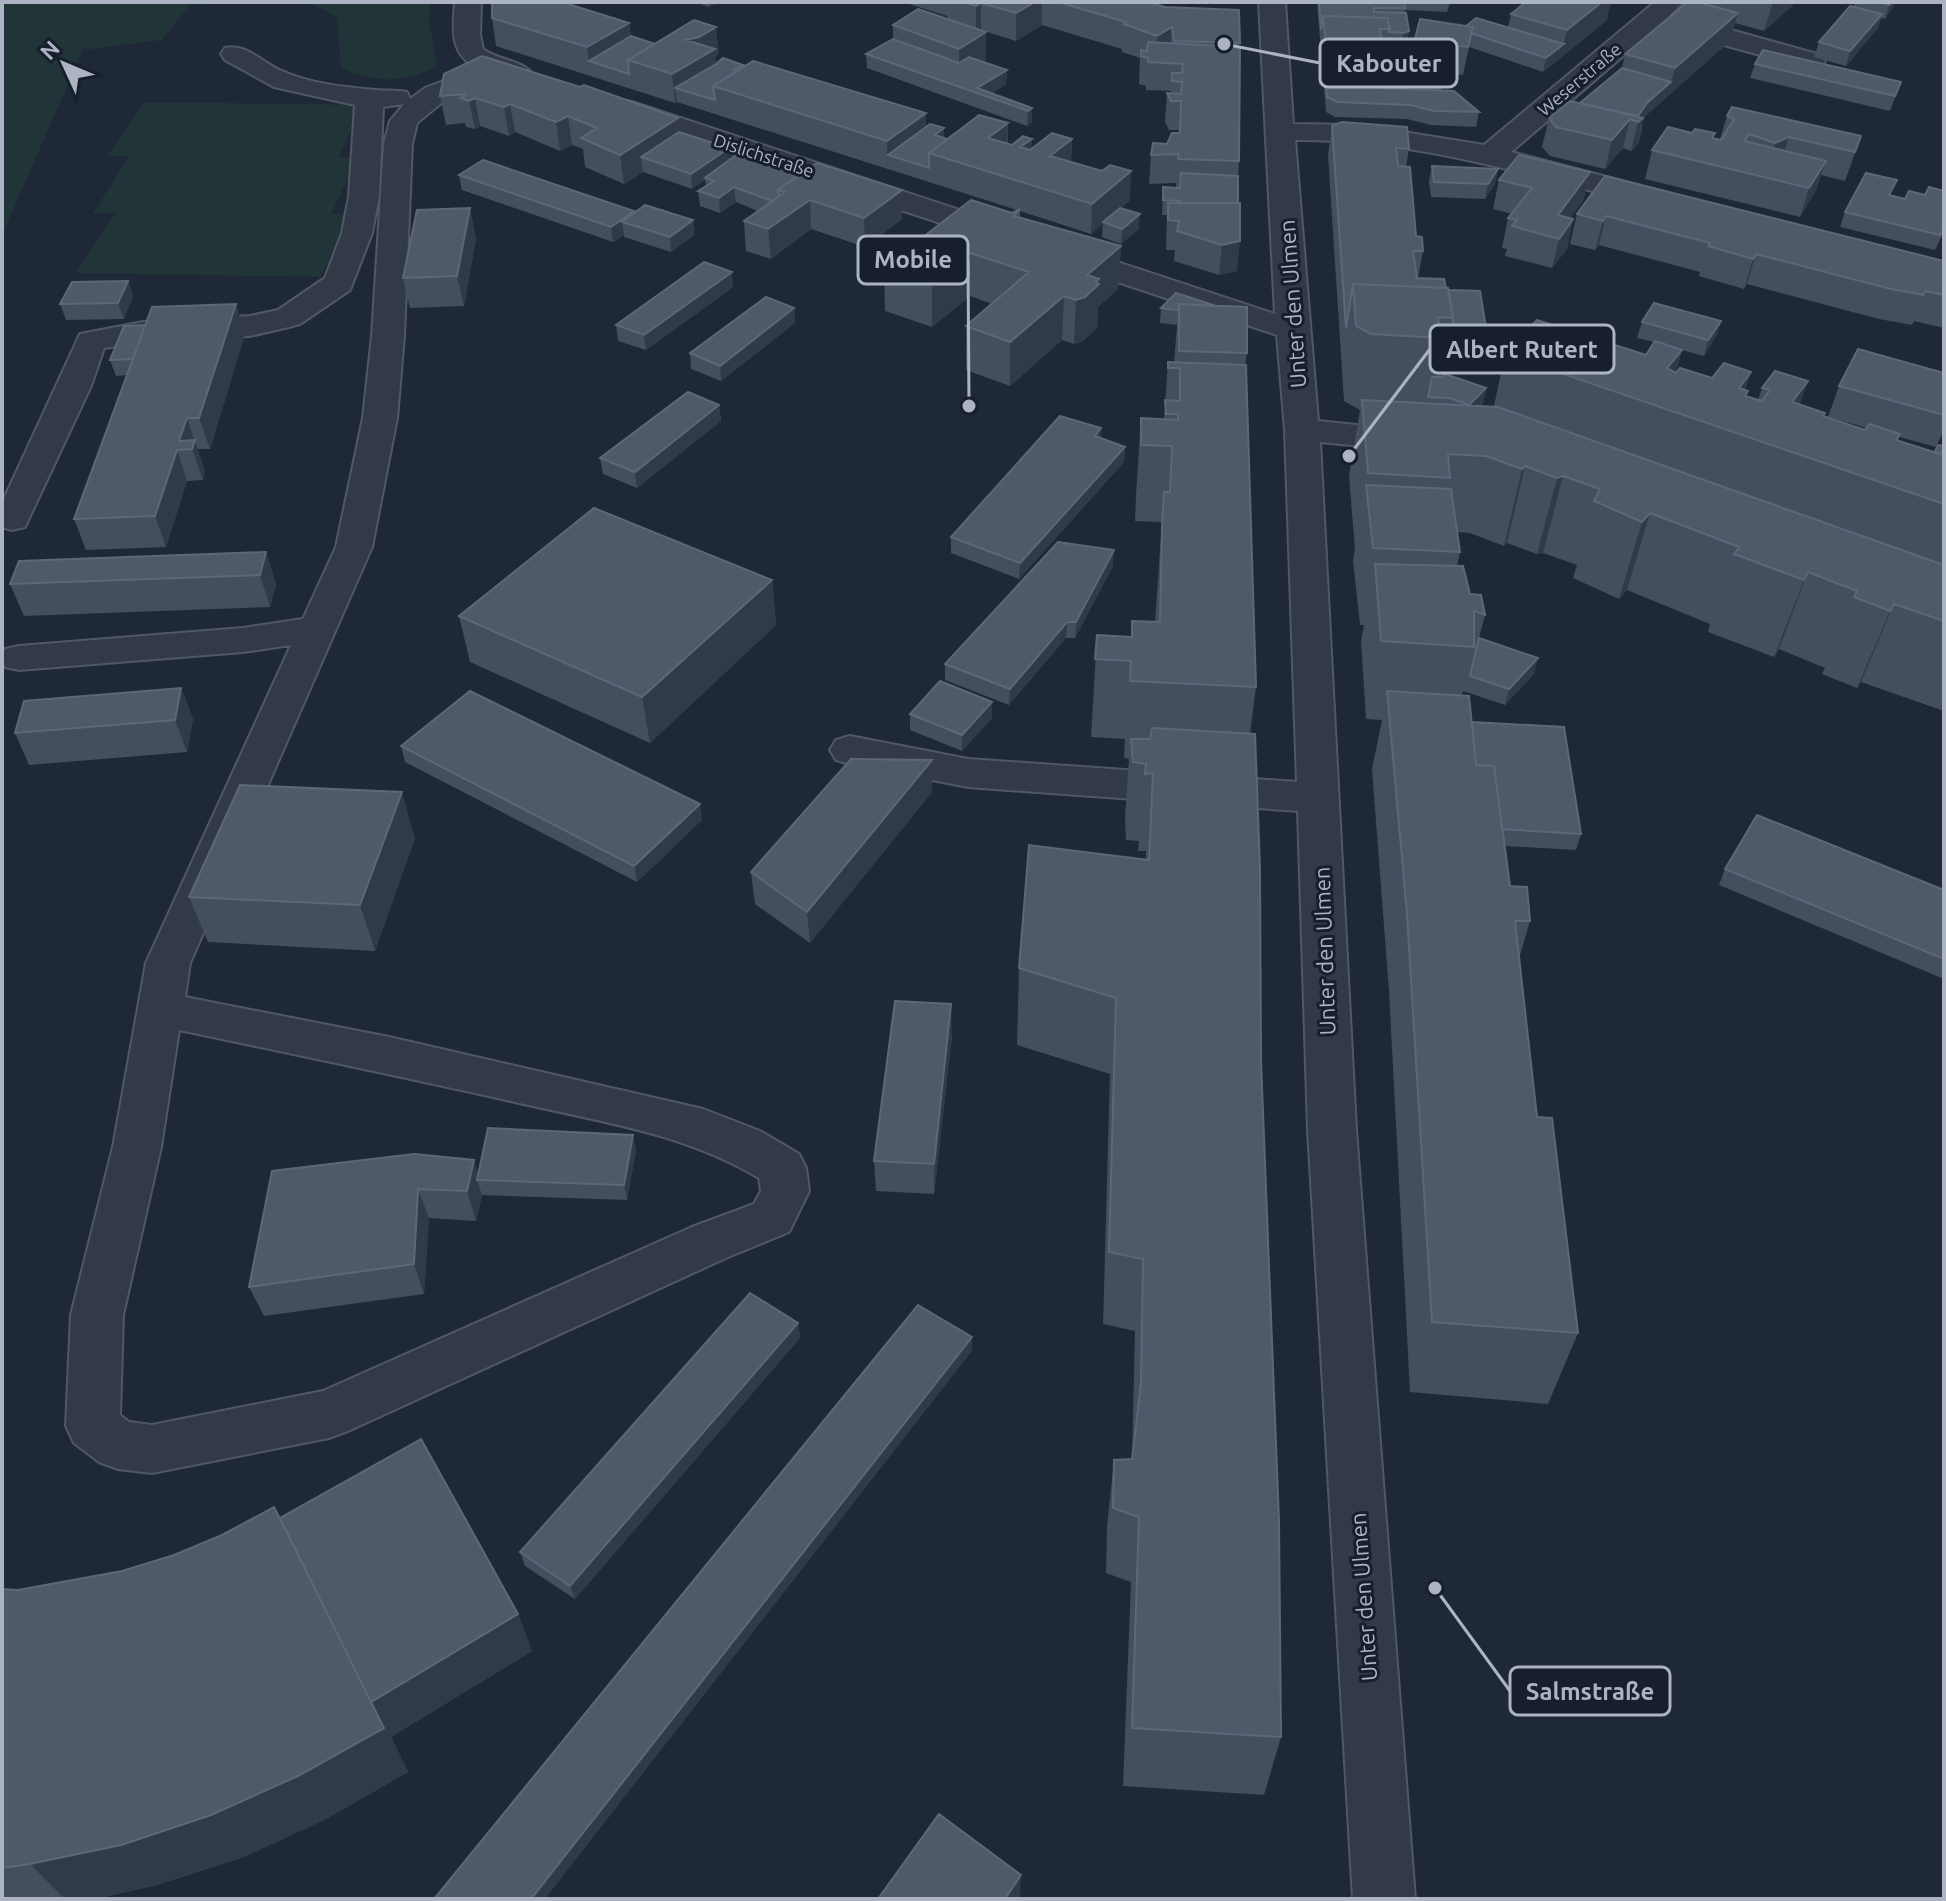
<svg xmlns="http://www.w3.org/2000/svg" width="1946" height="1901" font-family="Ubuntu,sans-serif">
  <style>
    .green { fill: #213438 }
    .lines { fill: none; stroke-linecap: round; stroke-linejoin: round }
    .minor-casing { stroke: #505765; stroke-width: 4 }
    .minor { fill: #323a47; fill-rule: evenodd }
    .wall { fill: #434e5f }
    .shaded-wall { fill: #303a4a }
    .building { fill: #4e596a; stroke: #5d6778; stroke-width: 2 }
    .labels { text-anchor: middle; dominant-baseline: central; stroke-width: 6; stroke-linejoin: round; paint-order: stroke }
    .far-street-label { font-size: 18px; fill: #acb4c4; stroke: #181f2c }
    .street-label { font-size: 22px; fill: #acb4c4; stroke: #181f2c }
    .leader { fill: none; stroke: #acb4c4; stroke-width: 3 }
    .callout-dot { fill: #acb4c4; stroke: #181f2c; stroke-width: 3 }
    .callout { fill: #181f2c; stroke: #acb4c4; stroke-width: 3 }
    .callout-label { font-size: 24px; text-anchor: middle; font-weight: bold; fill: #acb4c4 }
  </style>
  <rect width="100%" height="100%" fill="#1f2837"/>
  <path class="green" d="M2,2H278L190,5L162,40L83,50L2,235Z
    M309,2H430L429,21L437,66C403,83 375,84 341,68L337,17Z
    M144,102L362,105L339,157L358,158L331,214L349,213L321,277L75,273L116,213H93L129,157L108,155Z"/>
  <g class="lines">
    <defs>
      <path id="minor" d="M455,2H481L480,35L483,49C497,60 523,60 532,74L529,80L519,82L502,77L445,100L417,123L412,144L404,336L397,418L372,547L190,963L185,997L389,1037L703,1109L760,1131L799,1154L806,1168L809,1191L789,1232L728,1257L348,1431L329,1438L152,1473L118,1469L99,1462L74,1443L66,1426L71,1315L113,1147L146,963L291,645L243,652L19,670L5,667L2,655L5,649L19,646L243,628L303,619L336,547L363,418L372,336L384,144L390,121L404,104L383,107L379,196L372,233L350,290L300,324L289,327L250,336L143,342L104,348L91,386L25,527L12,530L2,527V503L80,334L143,322L250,316L278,310L325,278L342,233L349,196L355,105L274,87L225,60L221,54L225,48C247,43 262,63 282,71C311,84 344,87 375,90C386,91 396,90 407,92L410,99L425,88L477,68C449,54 453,28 455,2ZM179,1030C294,1054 409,1078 524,1104C607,1123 685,1134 759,1178L761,1191L754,1204L692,1227L323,1391L152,1425L129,1422L120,1415L123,1315L161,1147Z
        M1259,2H1285L1293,124L1360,125L1484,145L1655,2H1683L1668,17H1684L1821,55L1825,61L1821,67H1803L1666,29L1664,21L1511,152L1668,193L1673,199L1668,205L1658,208C1537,178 1421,139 1295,140L1318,421L1413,431L1425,434L1430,441L1425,448L1413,451L1320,442L1356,1130L1415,1899H1353L1308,1130L1298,811L968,787L850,764L836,760L830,750L836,740L850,736L968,759L1297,782L1285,430L1277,335L612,114L608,108L612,102L622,100L632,102L1275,314Z"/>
    </defs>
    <use href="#minor" class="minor-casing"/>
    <use href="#minor" class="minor"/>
  </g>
  <path class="wall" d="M695,2H719L709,7Z
    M903,2H1147L1165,7L1239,10V161L1238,176L1237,271L1219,275L1174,261L1175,250H1166L1167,215H1162L1163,187L1176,188V183L1149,184L1151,155L1179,133V130H1169L1165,122L1167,93H1171V91L1146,90V86L1139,84L1140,58L1122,52V49L1042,25L1016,41L981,30L986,60L983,62L1007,70L1006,84L992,93L1032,108V122L1027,126L867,68L866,54L893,39V25L948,19L947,16Z
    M1317,2H1450L1447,12L1405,10L1409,31L1406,45L1401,47L1387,46L1394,58L1389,86H1379V88L1433,90L1406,87L1410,59L1466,26L1508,27L1511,14L1607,20L1543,72L1469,47L1463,75L1445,73L1441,91L1479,112L1476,127L1431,125L1407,119L1335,117L1326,112Z
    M1703,2H1794L1793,5L1764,31L1735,23L1730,41L1643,118L1639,142L1636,146L1631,151L1623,148L1605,169L1550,156L1542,147L1549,118L1580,103L1622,68L1625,54L1703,3Z
    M1855,2H1896L1885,19L1881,18L1878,28L1846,66L1814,57L1819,42L1853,7Z
    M492,18L629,23L631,36L655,44L719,54L715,57L716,64L743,65V67L926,113V127L947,139L1008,123V144L1032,148L1072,139L1071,162L1130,200L1121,208L1139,229L1121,244L1102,237L1103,223L1091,234L1020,211V218L1121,246L1118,289L1098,307L1097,328L1083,341L1074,344L1062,340L1010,386L966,370V326L992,304L970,296L932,327L885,311L884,267L1017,210L677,102L675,103L496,46Z
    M1755,64L1901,82L1890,111L1750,78Z
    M444,74L679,132L730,160L902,190V219L865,247L811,229L771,259L746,251L744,221L758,211L736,202L720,213L700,206L698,191L706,186L705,180L692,189L643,172L624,184L585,167L583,149L572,145L560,151L515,132L509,136L480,126L475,129L466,127L465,123L446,125L440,96Z
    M1727,116L1861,136L1845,181L1821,175L1816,190L1800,217L1645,179L1652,150L1692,133H1715L1713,138L1720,139Z
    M1332,126L1409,149L1406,166L1416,236L1423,251L1418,278L1446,288L1487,334L1480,365L1447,364L1446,357L1442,377L1486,388L1483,403L1480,406H1494L1505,354L1646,355L1654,342L1637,338L1642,322L1721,321L1716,336L1704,356L1682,350L1676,372L1712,378L1751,372L1745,390L1746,396L1758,400L1762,388L1808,381L1799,405L1824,416L1865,430L1867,428L1828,417L1839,386L1944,373V430L1936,447L1899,437L1898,441L1934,453L1944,446V711L1861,682L1857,688L1822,674L1825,668L1779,649L1774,657L1708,632L1710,624L1627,590L1619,599L1573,578L1577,565L1543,553L1537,554L1507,543L1504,546L1470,533L1457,532L1460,552L1457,566L1470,594L1485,615L1479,638L1534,674L1505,705L1463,691L1462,695L1472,722L1581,834L1576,850L1504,846L1510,886L1530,921L1519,959L1537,1117L1578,1333L1548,1404L1410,1392L1389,991L1372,769L1382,720L1366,719L1361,641L1364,625H1360L1353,561L1355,549L1349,476L1360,410L1344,401L1328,155Z
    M1432,166L1495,184L1485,199L1431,197L1429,181Z
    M1590,172L1583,201L1570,218L1573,219L1567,249L1552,268L1505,256L1507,249L1502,248L1508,218L1512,214L1493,209L1499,180Z
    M459,175L634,211L635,213L693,220L694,235L671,252L624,237V235L613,242L462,190Z
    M1605,176L1944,261V328L1914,321L1912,325L1879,319L1747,284L1744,289L1699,276L1700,272L1599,245L1595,250L1570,244L1577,214Z
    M1944,191V231L1935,250L1840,227L1845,212L1891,196L1905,199Z
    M476,238L464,306L410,308L403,278Z
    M128,281L133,296L124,319L66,320L60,304Z
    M733,287L646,350L618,341L616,325Z
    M1176,293L1247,353L1245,365L1256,687L1250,734L1281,1737L1264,1795L1123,1786L1131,1582L1106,1573L1107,1527L1114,1460L1132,1459L1135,1331L1103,1324L1110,1074L1017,1045L1019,968L1146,859V851H1138L1139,841L1126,840L1125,817L1129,759L1124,758L1125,739L1091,737L1097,635L1131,637L1155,622L1162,522L1135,521L1136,495L1141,418L1164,419L1168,362L1174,363L1177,325L1160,323L1161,308Z
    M236,304L245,334L210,449H197L205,471L203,480L187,481L166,547L86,550L74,519L127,375L116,376L110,360L145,324Z
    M794,308L795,323L721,381L691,369L690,353Z
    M719,405L721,421L637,488L603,474L600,458Z
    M1125,447L1124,462L1019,579L951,553V537Z
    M266,552L276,584L270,607L24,616L10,584Z
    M1113,566L1075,638H1066L1009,705L945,680V664Z
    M772,580L776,625L650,743L470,662L459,616Z
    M181,688L193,719L187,752L29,765L15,733Z
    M910,714L992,718L962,751L910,730Z
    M401,746L702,820L637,882L405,762Z
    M932,760V792L810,943L755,904L751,872Z
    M415,838L375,951L208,942L189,897Z
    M1725,869L1944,890V979L1719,885Z
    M952,1035L934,1194L876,1191L874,1161Z
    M636,1150L627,1200L482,1195L476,1221L429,1218L424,1294L264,1316L249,1287L272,1171L474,1160L478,1174Z
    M798,1323L800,1338L575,1599L525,1566L520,1552Z
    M280,1518L518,1614L532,1651L391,1737L408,1772L326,1819L244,1857L157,1885L95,1899H2V1589L18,1590L122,1571L174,1555Z"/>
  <path class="shaded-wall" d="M709,2H719L709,7Z
    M1035,2H1042V25L1016,41V13Z
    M1600,2H1611L1607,20L1561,58L1567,30Z
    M1773,2H1794L1793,5L1764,31Z
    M1892,2H1896L1885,19L1889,5Z
    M981,3V30L976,33V6Z
    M1738,13L1730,41L1643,118L1639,132L1643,127L1639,142L1631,151L1638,122L1635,121L1647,103L1671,82L1675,68Z
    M1882,14L1878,28L1846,66L1850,51Z
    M629,23L632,50L589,61L587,47Z
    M716,27L719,54L715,57L717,77L675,88L677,102L675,103L672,74L686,40Z
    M1172,27L1170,54L1155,62L1157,36Z
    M1409,31L1406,45L1401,47L1403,33Z
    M986,32V60L959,77V49Z
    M1564,44L1561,58L1543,72L1546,58Z
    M1450,45L1445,73L1441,91L1446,63Z
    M1007,70L1006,84L987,96L977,88Z
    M1901,82L1896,96L1890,111L1895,96Z
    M475,98L480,126L475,129L469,101Z
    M510,104L515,132L509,136L504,107Z
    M1032,108V122L1027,126L1028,111Z
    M926,113V142L888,155V170L887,141Z
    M568,116L572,145L560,151L556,122Z
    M678,118L681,147L641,157L643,172L624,184L620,155Z
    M1630,119L1623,148L1605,169L1612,140Z
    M1008,123L1007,152L988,138Z
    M944,128V143L935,135Z
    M1789,137L1780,166L1767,172L1775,143Z
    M1032,139L1031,168L1020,147Z
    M1072,139L1071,168L1050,156Z
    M729,148L730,163L705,178V180L692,189L691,174Z
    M1826,161L1816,190L1800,217L1809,188Z
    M1498,169L1495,184L1485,199L1488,184Z
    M1131,171L1130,200L1091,234L1092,204Z
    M1590,172L1583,201L1556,238L1558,215Z
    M734,187L736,202L720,213L719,198Z
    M902,190V219L865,247L864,218Z
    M810,200L811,229L771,259L768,229Z
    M470,208L476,238L464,306L457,276Z
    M634,211L636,226L622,222L624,235L613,242L611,227Z
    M1140,214L1139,229L1121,244L1122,229Z
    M1606,216L1599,245L1595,250L1603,221Z
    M1573,219L1567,249L1552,268L1559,239Z
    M693,220L694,235L671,252L670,237Z
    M1240,241L1237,271L1219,275L1222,245Z
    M1121,246L1118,289L1098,307L1097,328L1083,341L1074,344L1076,300L1087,275Z
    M970,253V296L932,327V284Z
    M1756,254L1747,284L1744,289L1753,259Z
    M732,272L733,287L646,350L644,335Z
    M128,281L133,296L124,319L118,303Z
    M1064,296L1062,340L1010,386V342Z
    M236,304L245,334L210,449L199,418Z
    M794,308L795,323L721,381L720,366Z
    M1721,321L1716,336L1704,356L1708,340Z
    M1682,350L1665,409L1667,368Z
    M1751,372L1732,432L1739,388Z
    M1808,381L1784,449L1792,402Z
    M1486,388L1483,403L1466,421L1469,405Z
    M719,405L721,421L637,488L635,472Z
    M187,418L205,471L203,480L192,449L179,441Z
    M1101,428V444L1095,436Z
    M1125,447L1124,462L1019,579L1020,563Z
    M177,450L187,481L166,547L155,516Z
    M1525,466L1507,543L1504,546L1522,469Z
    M1563,476L1543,553L1537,554L1557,478Z
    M1650,513L1627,590L1619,599L1642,522Z
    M1114,550L1113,566L1075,638L1076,622Z
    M266,552L276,584L270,607L260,575Z
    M1808,572L1779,649L1774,657L1804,580Z
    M772,580L776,625L650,743L642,697Z
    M1894,604L1861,682L1857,688L1890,611Z
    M1067,622L1066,638L1009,705L1010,689Z
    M1538,658L1534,674L1505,705L1509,689Z
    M181,688L193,719L187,752L175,720Z
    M992,702V718L962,751V735Z
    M932,760V792L810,943L807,912Z
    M402,792L415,838L375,951L360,905Z
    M700,804L702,820L637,882L634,866Z
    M951,1004L952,1035L934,1194V1164Z
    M633,1135L636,1150L627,1200L624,1185Z
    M474,1160L480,1180H477L482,1195L476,1221L467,1191Z
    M418,1189L429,1218L424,1294L414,1264Z
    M798,1323L800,1338L575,1599L570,1586Z
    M972,1337V1351L545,1899H531Z
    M301,1556L518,1614L532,1651L391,1737L408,1772L326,1819L244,1857L157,1885L95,1899H65L30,1864Z
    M1021,1875L1020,1896L1018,1899H1005Z"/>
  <path class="building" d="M492,2H562L629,23L587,47L492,18Z
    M964,2H1035L1016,13L981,3L976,6Z
    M1058,2H1147L1165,7L1239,10L1240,43L1174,41L1172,27L1157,36L1124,24L1126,22Z
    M1319,2H1404L1405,8H1374V12L1406,13L1409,31L1403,33L1389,32L1388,18L1323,16L1321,30Z
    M1526,2H1602L1567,30L1511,14Z
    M1688,2H1697L1738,13L1675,68L1625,54Z
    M1877,2H1892L1889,5Z
    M1850,6L1882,14L1850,51L1819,42Z
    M918,9L986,32L959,49L893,25Z
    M1323,16L1388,18L1390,29H1380L1383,47H1392L1394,58L1327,56Z
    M1476,18L1564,44L1546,58L1471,33L1473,27L1466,26Z
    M1420,19L1473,27L1468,47L1450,45L1446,63L1410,59Z
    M694,20L716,27L699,37L686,40L715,49L672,74L628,60Z
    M631,36L655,44L628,60L629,74L589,61Z
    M893,39L959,63L969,57L1007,70L977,88L1032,108L1028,111L866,54Z
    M1148,42L1240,47L1239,161L1178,159L1179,154L1151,155L1153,143L1167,144L1172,133H1180L1181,101H1171L1167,93L1181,94L1182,82L1172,81V73H1182L1183,64L1148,62V58L1141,56V50L1147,51Z
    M1763,50L1901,82L1895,96L1755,64Z
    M482,56L580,87L584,85L678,118L620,155L581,138L597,128L568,116L556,122L510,104L504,107L475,98L469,101L460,98L467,94L440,96L444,74Z
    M723,58L743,65L734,70L738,71L713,86L715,100L675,88L716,64Z
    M753,61L926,113L887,141L713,86Z
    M1622,68L1671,82L1647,103L1638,116L1580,103Z
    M1325,70L1377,72L1379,88L1454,91L1479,112L1434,111L1410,105L1337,102L1327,97Z
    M1570,101L1643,118L1638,122L1630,119L1612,140L1556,127L1549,118Z
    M1732,107L1861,136L1855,152L1789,137L1775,143L1749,134L1744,141L1826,161L1809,188L1652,150L1668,127L1692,133L1695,129L1715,133L1712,138L1721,140L1734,119L1727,116Z
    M979,115L1008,123L988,138L1012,145L1023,136L1032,139L1020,147L1030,150L1052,133L1072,139L1050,156L1102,171L1110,165L1131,171L1092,204L929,153Z
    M1342,122L1407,127L1409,149L1396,148L1398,166L1410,167L1416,236L1422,237L1423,251H1413L1417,278L1444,279L1446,288L1353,284L1346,328L1332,126Z
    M930,124L944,128L935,135L947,139L929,153V168L888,155Z
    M679,132L729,148L691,174L641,157Z
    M740,152L803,172L778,190L779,196L772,201L734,187L719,198L698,191L714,181L705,178Z
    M1519,155L1590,172L1558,215L1573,219L1559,239L1512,226L1517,220L1508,218L1532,188L1499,180Z
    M483,160L634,211L611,227L459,175Z
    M817,163L902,190L864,218L810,200L768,229L744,221L785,192L778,190Z
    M1432,166L1498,169L1488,184L1434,182Z
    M1181,173L1238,176V203H1180V201L1163,200V187L1180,188Z
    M1866,173L1897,180L1889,195L1905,199L1909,191L1925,195L1929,187L1944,191V228L1940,235L1845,212Z
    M1605,176L1944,261V295L1925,291L1923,295L1891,289L1756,254L1753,259L1708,246L1710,243L1606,216L1603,221L1577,214Z
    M971,200L1012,213L1020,209L1014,216L1121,246L1087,275L1099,279L1096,282L1099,284L1085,297L1076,300L1064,296L1010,342L966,326L1029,272L970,253L932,284L884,267Z
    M1168,203H1240V241L1222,245L1177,231L1179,221L1168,220Z
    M645,205L693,220L670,237L622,222Z
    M470,208L457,276L403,278L417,210Z
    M1120,208L1140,214L1122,229L1103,222Z
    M704,262L732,272L644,335L616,325Z
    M128,281L118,303L60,304L72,282Z
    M1353,284L1448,288L1453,318L1438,317L1440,338L1371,334L1356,326Z
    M1448,290L1480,291L1487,334L1453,333L1452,327L1453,318Z
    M1176,293L1216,306L1179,304L1178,310L1161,308Z
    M766,297L794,308L720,366L690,353Z
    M1654,303L1721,321L1708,340L1642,322Z
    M236,304L199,418H187L179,441L195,440L192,449L177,450L155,516L74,519L152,307Z
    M1179,304L1247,307V353L1179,351Z
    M1537,320L1646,355L1655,341L1682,350L1667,368L1676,373L1680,368L1712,378L1724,363L1751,372L1739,388L1748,391L1745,396L1762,401L1770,390L1762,388L1775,371L1808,381L1792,402L1825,413L1823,416L1865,430L1869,424L1900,434L1896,440L1940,454L1944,449V504L1505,354Z
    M145,325L133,359L110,360L124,326Z
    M1858,349L1944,373V415L1839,386Z
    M1168,362L1246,365L1256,687L1130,681L1131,661L1095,659L1097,635L1132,637V621L1160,622L1162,527L1164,492H1170L1172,446L1141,445V418L1178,420V414H1166L1165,400L1180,401V368H1168Z
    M1445,374L1486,388L1469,405L1450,398L1428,397L1432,377H1442Z
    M688,392L719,405L635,472L600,458Z
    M1362,400L1498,407L1944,565V621L1894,604L1890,611L1854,597L1857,591L1808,572L1804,580L1734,554L1739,547L1650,513L1642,522L1594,501L1600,489L1563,476L1557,478L1525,466L1522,469L1486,456L1448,454L1450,478L1368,473Z
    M1060,416L1101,428L1095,436L1125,447L1020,563L951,537Z
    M1938,445L1944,446V449L1940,454L1934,453Z
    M1366,485L1451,489L1460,552L1373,548Z
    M594,508L772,580L642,697L459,616Z
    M1058,542L1114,550L1076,622H1067L1010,689L945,664Z
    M266,552L260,575L10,584L19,561Z
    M1375,564L1463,566L1470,594L1481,595L1485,615L1474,611V647L1381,641Z
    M1479,638L1538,658L1509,689L1470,676Z
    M940,681L992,702L962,735L910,714Z
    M181,688L175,720L15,733L24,701Z
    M470,691L700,804L634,866L401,746Z
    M1387,691L1469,696L1476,765L1494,766L1510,886L1527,887L1530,921H1515L1537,1117L1552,1118L1578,1333L1432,1322L1407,914Z
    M1472,722L1564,727L1581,834L1502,829L1494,766L1476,765Z
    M1152,728L1255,734L1260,868L1261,1061L1279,1521L1281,1737L1132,1728L1139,1517L1113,1508L1114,1460L1132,1459L1141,1383L1143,1259L1109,1252L1116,998L1019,968L1029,845L1149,860L1153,773L1145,774L1146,764L1133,762L1131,739H1150Z
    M851,759L932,760L807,912L751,872Z
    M240,785L402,792L360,905L189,897Z
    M1757,815L1944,890V959L1725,869Z
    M895,1001L951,1004L934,1164L874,1161Z
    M488,1128L633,1135L624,1185L477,1180Z
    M414,1154L474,1160L467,1191L418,1189L414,1264L249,1287L272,1171Z
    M750,1293L798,1323L570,1586L520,1552Z
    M918,1305L972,1337L531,1899H434Z
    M421,1439L518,1614L371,1702L280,1518Z
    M274,1507L384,1728L298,1776L211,1815L121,1845L30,1864L2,1868V1589L18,1590L122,1571L174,1555L222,1535Z
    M939,1814L1021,1875L1005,1899H878Z"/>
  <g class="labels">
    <g class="far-street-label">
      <text transform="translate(1579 79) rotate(-40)">Weserstraße</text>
      <text transform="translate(764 155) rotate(18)">Dislichstraße</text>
    </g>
    <g class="street-label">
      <text transform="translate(1292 304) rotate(-94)">Unter den Ulmen</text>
      <text transform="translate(1324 951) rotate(-92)">Unter den Ulmen</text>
      <text transform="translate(1363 1597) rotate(-94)">Unter den Ulmen</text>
    </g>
  </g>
  <path class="leader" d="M1224 44L1320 63M969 406L968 260M1349 456L1430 349M1435 1588L1510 1691"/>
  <g class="callout-dot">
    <circle cx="1224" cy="44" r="8"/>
    <circle cx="969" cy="406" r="8"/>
    <circle cx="1349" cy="456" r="8"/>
    <circle cx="1435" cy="1588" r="8"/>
  </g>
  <g class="callout">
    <rect x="1320" y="39" width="137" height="48" rx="8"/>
    <rect x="858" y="236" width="110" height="48" rx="8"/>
    <rect x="1430" y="325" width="184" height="48" rx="8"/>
    <rect x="1510" y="1667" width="160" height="48" rx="8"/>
  </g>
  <g class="callout-label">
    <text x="1389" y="72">Kabouter</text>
    <text x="913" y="268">Mobile</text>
    <text x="1522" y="358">Albert Rutert</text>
    <text x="1590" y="1700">Salmstraße</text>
  </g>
  <rect width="1946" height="1901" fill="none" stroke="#acb4c4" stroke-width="8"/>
  <g transform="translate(64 64) rotate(314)" stroke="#181f2c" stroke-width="6" paint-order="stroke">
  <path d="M0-6L14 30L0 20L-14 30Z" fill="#acb4c4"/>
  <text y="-12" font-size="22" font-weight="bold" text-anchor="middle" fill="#acb4c4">N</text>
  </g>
</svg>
